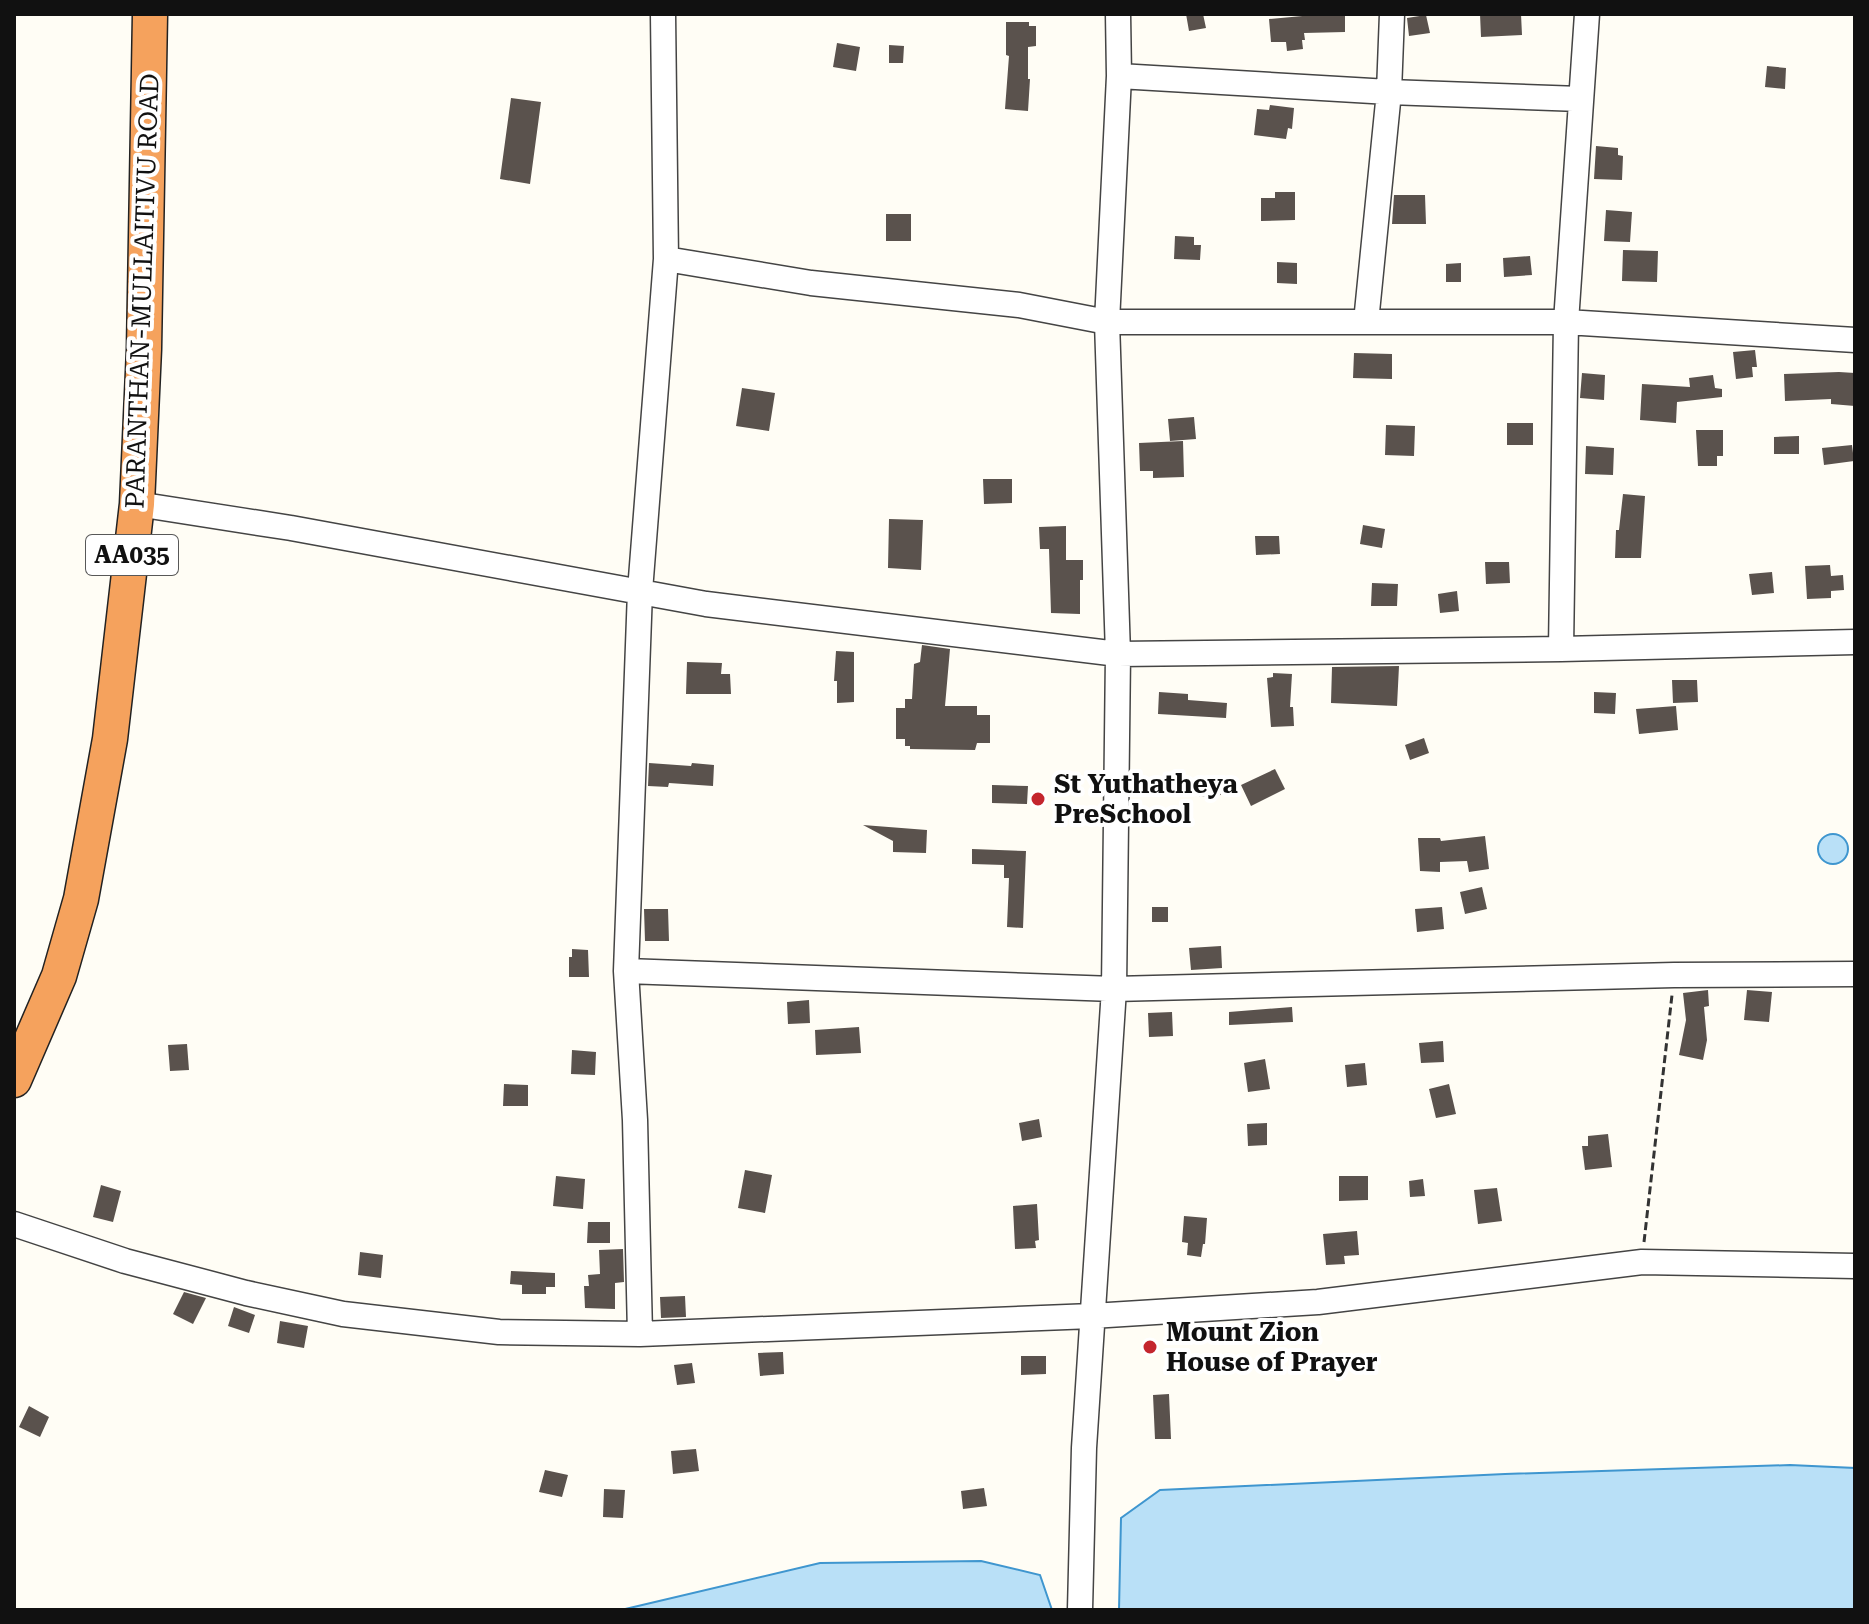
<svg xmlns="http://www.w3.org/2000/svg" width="1869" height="1624" font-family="'Roboto Serif',serif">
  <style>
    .water { fill: #b9e0f7; stroke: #3f96cf; stroke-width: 2 }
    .building { fill: #5a524d }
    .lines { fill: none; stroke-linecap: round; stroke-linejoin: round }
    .minor-casing { stroke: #444; stroke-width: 27 }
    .highway-casing { stroke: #222; stroke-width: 37 }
    .path { stroke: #333; stroke-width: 3; stroke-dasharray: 8 4; stroke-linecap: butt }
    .minor { stroke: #fff; stroke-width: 24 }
    .highway { stroke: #f5a25d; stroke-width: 34 }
    .poi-dot { fill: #c4262e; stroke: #fff; stroke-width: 3 }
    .labels { text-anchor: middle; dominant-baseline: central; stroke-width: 8; stroke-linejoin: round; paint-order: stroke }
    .shield { fill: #fff; stroke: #585858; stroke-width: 2 }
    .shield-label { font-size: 24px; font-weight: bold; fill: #111 }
    .street-label { font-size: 26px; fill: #111; stroke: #fff }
    .poi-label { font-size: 26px; font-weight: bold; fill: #111; stroke: #fff; text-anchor: start }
  </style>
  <rect width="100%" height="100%" fill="#fffdf5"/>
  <path class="water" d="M1818 849a15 15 0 1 1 30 0a15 15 0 1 1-30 0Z
    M1790,1465L1855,1468V1610H1119L1121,1518L1160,1490L1505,1474Z
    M981,1561L1040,1575L1052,1610H621L820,1563Z"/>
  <path class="building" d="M1186,14H1203L1206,28L1189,31Z
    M1324,14H1345V32L1304,33L1305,40H1302L1303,49L1287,51L1286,42H1271L1269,19Z
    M1480,14H1521L1522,35L1481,37Z
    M1426,15L1430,33L1409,36L1407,18Z
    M1006,22H1029V26H1036V46L1028,47V79H1030L1028,111L1005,109L1009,56L1006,55Z
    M837,43L860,47L856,71L833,67Z
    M889,45L904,46L903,63H889Z
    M1767,66L1786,68L1785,89L1765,87Z
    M511,98L541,102L530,184L500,179Z
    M1270,105L1294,108L1292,129L1288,128L1286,139L1254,135L1257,109L1269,110Z
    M1596,146L1618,148V155L1623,156L1622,180L1594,179Z
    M1275,192H1295V220L1261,221V198H1275Z
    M1394,195H1425L1426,224H1392Z
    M1606,210L1632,212L1630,242L1604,241Z
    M886,214H911V241H886Z
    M1175,236L1194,237V245H1201L1200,260L1174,259Z
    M1623,250L1658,251L1657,282L1622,281Z
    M1530,256L1532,275L1504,277L1503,258Z
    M1277,262L1297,263V284L1277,283Z
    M1461,263V282H1446V264Z
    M1755,350L1757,367H1752L1753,377L1736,379L1733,352Z
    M1354,353L1392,354V379L1353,378Z
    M1839,372L1855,373V406L1831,404V399L1785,401L1784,374Z
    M1582,373L1605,375L1604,400L1580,398Z
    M1713,375L1715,388L1722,389V397L1677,402L1676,423L1640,420L1642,384L1690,387L1689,378Z
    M742,388L775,393L769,431L736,426Z
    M1194,417L1196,439L1170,441L1168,419Z
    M1507,423H1533V445H1507Z
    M1386,425L1415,426L1414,456L1385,455Z
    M1696,430H1723V456H1717V466H1698Z
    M1799,436V454H1774V437Z
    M1183,441L1184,477L1153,478V471H1140L1139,443Z
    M1852,445L1854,461L1824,465L1822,448Z
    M1586,446L1614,448L1613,475L1585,474Z
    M983,479H1012V503L984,504Z
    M1623,494L1645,496L1641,558H1615L1616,530H1619Z
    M889,519L923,520L921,570L888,568Z
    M1363,525L1385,529L1382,548L1360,544Z
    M1066,526V560H1083V580H1080V614L1051,613L1049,549H1040L1039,527Z
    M1255,536H1279L1280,554L1256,555Z
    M1485,562H1509L1510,583L1486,584Z
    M1830,565L1831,576L1843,575L1844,590L1831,591V598L1807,599L1805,566Z
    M1772,572L1774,593L1752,595L1749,574Z
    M1372,583L1398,584L1397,606H1371Z
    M1457,591L1459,611L1440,613L1438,594Z
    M922,645L950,649L945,706H977V715H990V743H977L975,750L910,749V746H905V739H896V708H905V699H912L914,664L920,662Z
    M836,651L854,652V702L837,703V681H834Z
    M687,662L722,663L721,674H730L731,694H686Z
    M1399,666L1397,706L1331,703L1332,667Z
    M1273,673L1292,674L1290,707H1293L1294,726L1271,727L1267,678L1273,677Z
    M1672,680H1697L1698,702L1673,703Z
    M1159,692L1188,694V700L1227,703L1226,718L1158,714Z
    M1594,692L1616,693L1615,714L1594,713Z
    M1676,706L1678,730L1639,734L1636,709Z
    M1424,738L1429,753L1410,760L1405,745Z
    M649,763L691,766L692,763L714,765L713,786L669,783L668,787L648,786Z
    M1275,769L1285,789L1251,806L1241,785Z
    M1218,776L1221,795L1199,797L1197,778Z
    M992,785L1028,786L1027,804L992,803Z
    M863,825L927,830L926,853L893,852V841Z
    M1485,836L1489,869L1469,872L1467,861L1440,862V872L1420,871L1418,838H1440L1441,841Z
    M972,849L1026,851L1023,928L1007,927L1009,878H1004V865L972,864Z
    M1482,887L1487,909L1465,914L1460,892Z
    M1152,907H1168V922H1152Z
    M1442,907L1444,929L1417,932L1415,909Z
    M644,909H668L669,941H645Z
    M1221,946L1222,968L1191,970L1189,948Z
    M572,949L588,950L589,977H569V957H572Z
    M1708,990L1709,1006L1704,1007L1707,1040L1703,1060L1679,1055L1686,1020L1683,993Z
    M1747,990L1772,992L1769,1022L1744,1020Z
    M809,1000L810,1023L788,1024L787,1002Z
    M1292,1007L1293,1022L1229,1025V1012Z
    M1172,1012L1173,1036L1149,1037L1148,1013Z
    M859,1027L861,1053L816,1055L815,1030Z
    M1443,1041L1444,1062L1421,1063L1419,1043Z
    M187,1044L189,1070L170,1071L168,1045Z
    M572,1050L596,1052L595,1075L571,1074Z
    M1265,1059L1270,1089L1248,1092L1244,1063Z
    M1365,1063L1367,1085L1347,1087L1345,1065Z
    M504,1084L528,1085V1106H503Z
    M1449,1084L1456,1114L1436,1118L1429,1089Z
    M1039,1119L1042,1137L1022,1141L1019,1123Z
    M1267,1123V1145L1248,1146L1247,1124Z
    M1608,1134L1612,1167L1585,1170L1582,1146H1588V1136Z
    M745,1170L772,1175L765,1213L738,1208Z
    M556,1176L585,1179L583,1209L553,1206Z
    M1339,1176H1368V1200L1339,1201Z
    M1423,1179L1425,1196L1410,1197L1409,1181Z
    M101,1185L121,1191L113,1222L93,1217Z
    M1497,1188L1502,1221L1478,1224L1474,1190Z
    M1037,1204L1039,1240L1035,1241L1036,1248L1015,1249L1013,1206Z
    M1184,1216L1207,1218L1205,1244H1203L1201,1257L1187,1255L1188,1243L1182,1242Z
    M588,1222H610V1243H587Z
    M1357,1231L1359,1255L1344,1256L1345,1264L1326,1265L1323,1234Z
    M623,1249L624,1282L615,1283V1309L585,1308L584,1286H589L588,1275L600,1274L599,1250Z
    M360,1252L383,1255L381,1278L358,1275Z
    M511,1271L555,1273V1287H546V1294H522V1285L510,1284Z
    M184,1292L206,1298L193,1324L173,1314Z
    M685,1296L686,1317L661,1318L660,1297Z
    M234,1307L255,1315L249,1333L228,1326Z
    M280,1321L308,1326L304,1348L277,1343Z
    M783,1352L784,1374L760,1376L758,1353Z
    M1021,1356H1046V1374L1021,1375Z
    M692,1363L695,1383L677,1385L674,1365Z
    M1169,1394L1171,1439H1155L1153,1395Z
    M29,1406L49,1417L40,1437L19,1427Z
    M696,1449L699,1471L673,1474L671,1451Z
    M545,1470L568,1475L562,1497L539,1492Z
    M984,1488L987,1506L963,1509L961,1491Z
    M604,1489L625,1490L623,1518L603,1517Z"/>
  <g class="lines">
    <defs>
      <path id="minor" d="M663,14L666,259L811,283L1019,305L1107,322H1566L1855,340
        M1119,76L1389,92L1580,99
        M1366,322L1389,92L1392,14
        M137,504L291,528L706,604L1118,654L1561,649L1855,642
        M1561,649L1566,322L1587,14
        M626,971L1114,989L1674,975L1855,974
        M14,1224L125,1261L246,1293L343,1314L499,1332L640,1334L1092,1316L1318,1302L1642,1262L1855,1266
        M640,1334L635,1120L626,971L640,591L666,259
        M1080,1610L1084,1448L1114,989L1118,654L1107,322L1119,76L1118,14"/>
      <path id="highway" d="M14,1080L59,976L81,899L110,739L137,504L144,349L150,14"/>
    </defs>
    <use href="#minor" class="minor-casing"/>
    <use href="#highway" class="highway-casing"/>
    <path class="path" d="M1644,1242L1672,995"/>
    <use href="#minor" class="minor"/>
    <use href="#highway" class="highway"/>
  </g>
  <g class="poi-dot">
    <circle cx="1038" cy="799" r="8"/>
    <circle cx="1150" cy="1347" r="8"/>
  </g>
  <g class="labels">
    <rect class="shield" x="86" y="535" width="92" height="40" rx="6"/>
    <g class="shield-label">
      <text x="132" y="555">AA035</text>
    </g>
    <g class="street-label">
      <text transform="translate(142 291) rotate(-88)">PARANTHAN-MULLAITIVU ROAD</text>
    </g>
    <g class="poi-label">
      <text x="1054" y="784">St Yuthatheya<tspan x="1054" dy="30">PreSchool</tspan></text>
      <text x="1166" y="1332">Mount Zion<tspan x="1166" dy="30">House of Prayer</tspan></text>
    </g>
  </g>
  <rect width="1869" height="1624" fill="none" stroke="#111111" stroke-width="32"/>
</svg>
